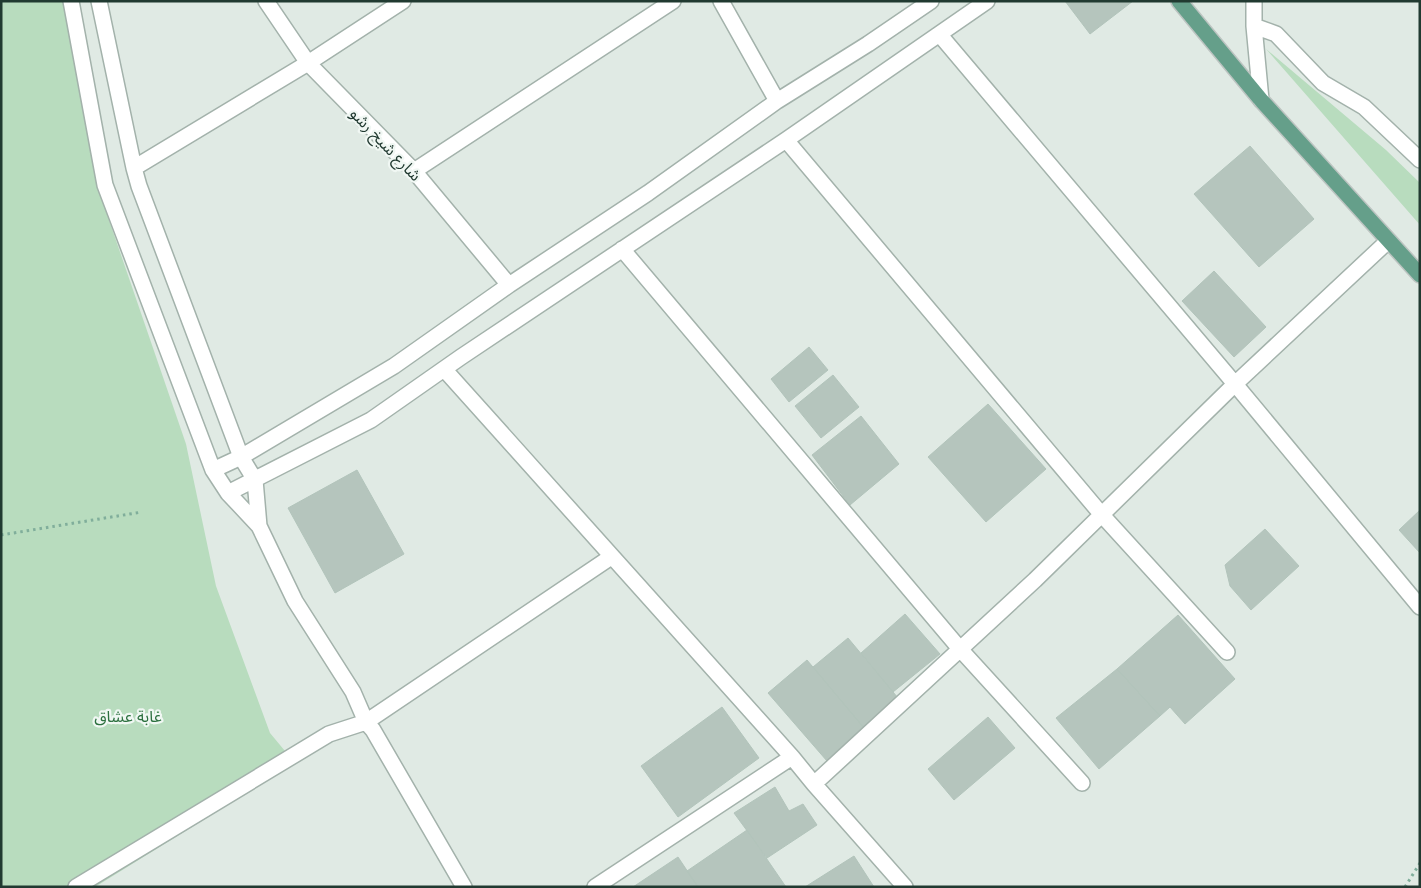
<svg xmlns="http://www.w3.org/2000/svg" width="1421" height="888" font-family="'PT Sans','Noto Sans Arabic',sans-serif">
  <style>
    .green { fill: #b8dcbe }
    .building { fill: #b5c5bd; stroke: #b2c4bb }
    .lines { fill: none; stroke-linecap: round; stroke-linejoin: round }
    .minor-casing { stroke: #a3b2ab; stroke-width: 18 }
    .major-casing { stroke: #bcc4c1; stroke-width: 18 }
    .path { stroke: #80ae9b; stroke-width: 3; stroke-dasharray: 2.5 4; stroke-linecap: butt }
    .minor { stroke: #fff; stroke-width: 15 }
    .major { stroke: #659f8a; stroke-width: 15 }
    .labels { text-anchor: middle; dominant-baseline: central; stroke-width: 4.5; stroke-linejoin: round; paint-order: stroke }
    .street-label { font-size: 16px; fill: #213a31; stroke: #f0f7f3 }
    .park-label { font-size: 16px; fill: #2c703f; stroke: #f0f7f3 }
  </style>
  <rect width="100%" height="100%" fill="#e0eae4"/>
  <path class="green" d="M1,1H66L98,188L186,444L216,586L270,733L295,763L95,887H1Z
    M1266,49L1386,150L1420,183V225Z"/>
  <path class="building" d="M1065,1H1133L1090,34Z
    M1250,146L1314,219L1259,267L1194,194Z
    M1214,271L1266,327L1234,357L1182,301Z
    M809,347L828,370L789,402L771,379Z
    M833,375L859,407L821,438L795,406Z
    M988,404L1046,469L986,522L928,457Z
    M861,416L899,464L850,505L812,455Z
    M357,470L404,554L335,593L288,508Z
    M1420,510V553L1399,530Z
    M1265,529L1299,566L1251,610L1230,586L1225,565Z
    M905,614L940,654L893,692L861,653Z
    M1178,615L1235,679L1185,724L1170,707L1160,716L1117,669Z
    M848,638L898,698L864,728L813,667Z
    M807,660L864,728L827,761L768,693Z
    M1117,669L1160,716L1099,769L1056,718Z
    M722,707L759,758L678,817L641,766Z
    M988,717L1015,748L954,800L928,769Z
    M775,787L789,811L803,804L817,825L767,858L734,813Z
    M747,830L786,887H698L687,871Z
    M854,856L874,887H805Z
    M678,857L698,887H633Z"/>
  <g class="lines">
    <defs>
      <path id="minor" d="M71,1L105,185L213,470L228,493L259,526L295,601L353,692L366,722L373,730L464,887
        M99,1L134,168L139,186L241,457L255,480L259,526
        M266,1L308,63L414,171L509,285
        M721,1L777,101
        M1254,1V26L1261,100
        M1254,26L1276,34L1323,83L1364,107L1420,160
        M940,35L1235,384L1420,607
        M786,140L1102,515L1227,652
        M134,168L308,63L403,1
        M414,171L673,1
        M622,249L960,649L1082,783
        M444,369L792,757
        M213,470L241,457L394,366L509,285L648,193L777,101L868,44L931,1
        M228,493L371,420L461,357L786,140L987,1
        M814,784L905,887
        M76,887L329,734L366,722L611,557
        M595,887L792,757L814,784L1035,580L1235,384L1388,241"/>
      <path id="major" d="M1179,1L1261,100L1420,275"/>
    </defs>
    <use href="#minor" class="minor-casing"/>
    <use href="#major" class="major-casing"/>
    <path class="path" d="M1,535L142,512
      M1405,887L1420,863"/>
    <use href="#minor" class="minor"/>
    <use href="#major" class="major"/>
  </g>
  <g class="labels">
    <g class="street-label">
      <text transform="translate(386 144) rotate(46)">شارع شيخ رشو</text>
    </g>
    <g class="park-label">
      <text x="128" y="716">غابة عشاق</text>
    </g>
  </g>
  <rect width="1421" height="888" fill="none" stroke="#213a31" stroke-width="5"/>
</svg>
